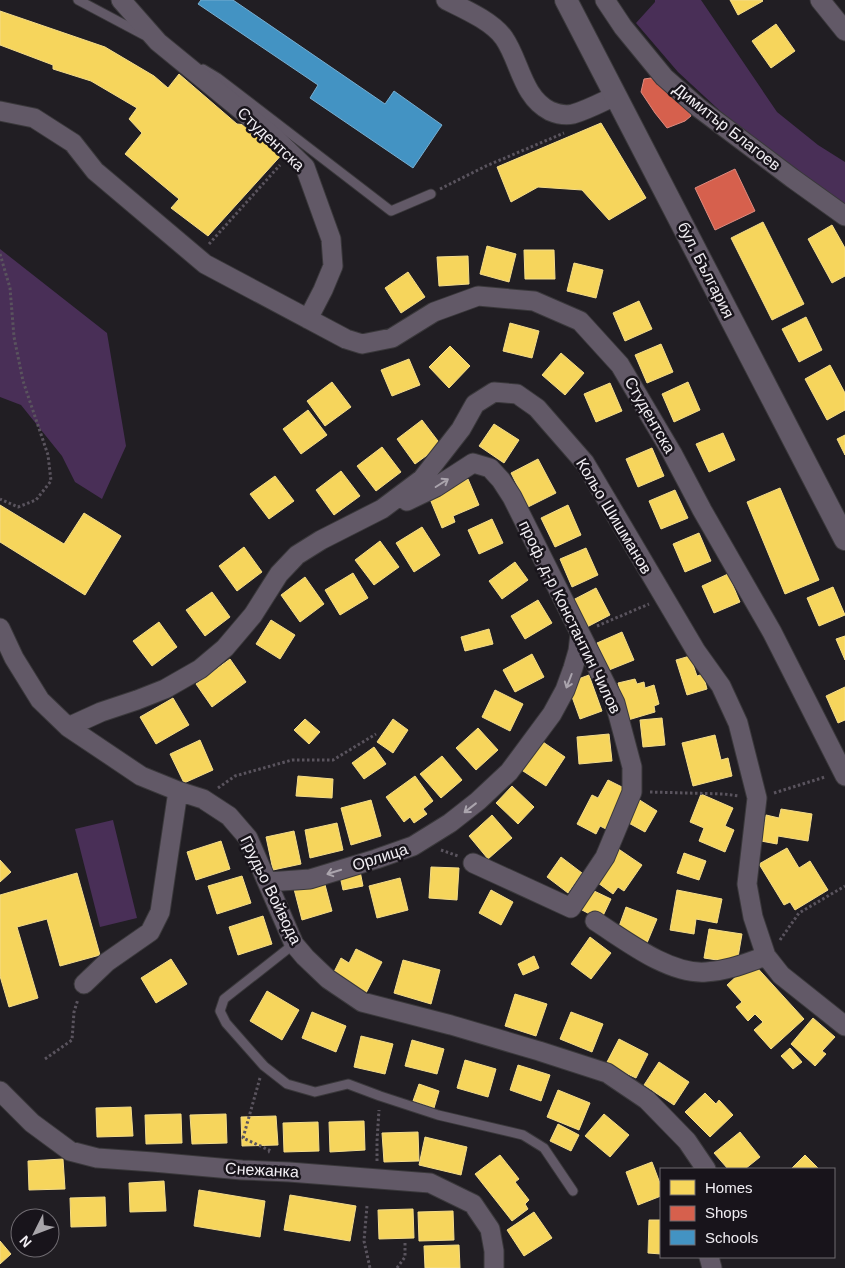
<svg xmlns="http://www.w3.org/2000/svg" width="845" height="1268" font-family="Arial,sans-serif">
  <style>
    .green { fill: #492f57 }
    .homes { fill: #f6d55c; stroke: #f4dc89 }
    .shops { fill: #d6604d; stroke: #de8b7f }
    .schools { fill: #4393c3; stroke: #77aed1 }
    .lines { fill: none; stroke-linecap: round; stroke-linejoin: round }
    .service-casing { stroke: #3a383b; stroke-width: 11 }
    .minor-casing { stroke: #3a383b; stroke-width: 21 }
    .tertiary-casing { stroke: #3a383b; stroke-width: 24 }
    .path { stroke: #5a545e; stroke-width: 3; stroke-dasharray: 2.5 2.5; stroke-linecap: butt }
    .service { stroke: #625967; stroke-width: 9 }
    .minor { stroke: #625967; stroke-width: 19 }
    .tertiary { stroke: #625967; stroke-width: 22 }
    .oneway { stroke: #aaa4ad }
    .labels { text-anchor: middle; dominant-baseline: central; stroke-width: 5; stroke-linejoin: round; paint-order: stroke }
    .street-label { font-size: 16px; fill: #f1eef3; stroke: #18141b }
  </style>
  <rect width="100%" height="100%" fill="#211e23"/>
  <path class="green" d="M655,0H701L777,112L818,145L845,162V205L731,121L678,72L636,23L655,2Z
    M0,249L107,333L126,446L102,499L75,482L62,456L21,405L0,397Z
    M113,820L137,918L100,927L75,829Z"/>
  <path class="homes" d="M730,0H762L763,1L738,15Z
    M0,11L105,47L154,76L168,88L179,74L237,124L257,126L285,151L208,236L171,208L179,199L125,154L142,133L129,119L137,108L91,81L53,69V65L0,45Z
    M776,24L795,51L771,68L752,41Z
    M601,123L646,198L609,220L582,190L538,187L511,202L497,167Z
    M763,222L804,304L772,320L731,238Z
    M832,225L845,248V276L832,283L808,239Z
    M487,246L516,254L509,282L480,274Z
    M524,250H554L555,279H525Z
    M468,256L469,284L439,286L437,257Z
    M574,263L603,270L596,298L567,291Z
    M408,272L425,297L401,313L385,288Z
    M639,301L652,329L625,341L613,313Z
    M806,317L822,350L799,362L782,329Z
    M510,323L539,331L532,358L503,351Z
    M661,344L673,372L647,383L635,355Z
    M450,346L470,366L449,388L429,367Z
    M561,353L584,373L565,395L542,375Z
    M409,359L420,385L392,396L381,370Z
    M830,365L845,393V410L827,420L805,379Z
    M332,382L351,407L325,426L307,401Z
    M688,382L700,410L674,422L662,394Z
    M610,383L622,411L596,422L584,394Z
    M308,410L327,435L301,454L283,429Z
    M422,420L441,445L415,464L397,439Z
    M494,424L519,440L504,463L479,446Z
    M723,433L735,460L709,472L696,444Z
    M845,435V455L837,439Z
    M382,447L401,472L376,491L357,466Z
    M652,448L664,476L638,487L626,459Z
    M538,459L556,493L528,507L511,473Z
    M341,471L360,496L334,515L316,490Z
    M275,476L294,501L269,519L250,494Z
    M468,479L479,505L453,516L455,522L442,528L430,499L446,492L445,489Z
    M780,488L819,580L785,594L747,502Z
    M675,490L688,518L661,529L649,501Z
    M0,505L64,544L84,513L121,536L85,595L0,542Z
    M568,505L581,535L555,547L541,518Z
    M492,519L503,543L479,554L468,530Z
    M422,527L440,555L414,572L396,543Z
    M699,533L711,561L685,572L673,544Z
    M380,541L399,567L374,585L355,560Z
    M244,547L262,572L237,591L219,566Z
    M586,548L598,575L572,587L560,559Z
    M515,562L528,580L502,599L489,581Z
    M353,573L368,598L340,615L325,590Z
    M728,574L740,602L714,613L702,586Z
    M305,577L324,604L300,622L281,595Z
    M833,587L845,615L819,626L807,598Z
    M596,588L610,615L587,627L573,600Z
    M212,592L230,617L205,636L186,610Z
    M538,600L552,623L525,639L511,616Z
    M271,620L295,635L280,659L256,644Z
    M159,622L177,647L152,666L133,641Z
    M489,629L493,644L465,651L461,637Z
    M622,632L634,660L609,670L597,643Z
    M845,636V660L836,639Z
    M532,654L544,677L515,692L503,670Z
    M690,656L697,676L703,674L707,689L687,695L676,660Z
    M230,659L246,682L212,707L196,684Z
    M589,675L602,711L580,719L571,694L574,693L570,682Z
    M635,679L637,684L644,682L645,688L654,685L659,704L654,706L655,712L628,720L618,683Z
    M845,687V720L838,723L826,696Z
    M495,690L523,704L510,731L482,717Z
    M173,698L189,725L156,744L140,717Z
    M662,718L665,745L643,747L640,720Z
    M305,719L320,732L309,744L294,730Z
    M393,719L408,730L393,753L377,742Z
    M478,728L498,750L476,770L456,748Z
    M609,734L612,761L579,764L577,737Z
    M715,735L721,760L728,758L732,776L693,786L682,743Z
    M200,740L213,770L184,783L170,754Z
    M540,740L565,757L546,786L520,769Z
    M374,747L386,764L364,779L352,763Z
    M442,756L462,780L441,798L420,774Z
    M298,776L333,779L332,798L296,796Z
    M415,776L433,801L423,809L427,814L414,823L410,817L404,822L386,797Z
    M608,780L626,789L606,829L600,826L596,834L577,824L592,795L598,798Z
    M512,786L534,807L518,824L496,803Z
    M701,794L733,808L725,826L734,830L725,852L699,841L704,828L690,822Z
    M638,799L657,811L645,832L625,821Z
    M371,800L381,836L351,845L341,808Z
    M781,809L812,814L808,841L778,836L777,844L761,841L766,815L779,818Z
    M492,815L512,838L488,859L469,836Z
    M337,823L343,850L310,858L305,830Z
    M294,831L301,864L273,870L266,837Z
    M221,841L230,869L196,880L187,852Z
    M617,848L642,865L624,891L618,887L613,894L594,880Z
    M787,848L799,868L810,861L828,890L795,910L790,902L784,905L759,864Z
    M684,853L706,861L699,880L677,873Z
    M561,857L582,873L568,893L547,877Z
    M0,860L11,872L0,882Z
    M431,867L459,868L457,900L429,898Z
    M360,871L363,886L343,890L340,876Z
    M77,873L100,955L60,966L47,919L17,927L38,998L9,1007L0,976V895Z
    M242,876L251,903L217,914L208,886Z
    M400,878L408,910L377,918L369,886Z
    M324,881L332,911L302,920L294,889Z
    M491,890L513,902L501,925L479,913Z
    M592,890L611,899L601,920L582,910Z
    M677,890L722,899L717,923L696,919L694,934L670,930Z
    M626,907L657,919L647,943L617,932Z
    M263,916L272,944L238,955L229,927Z
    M709,929L742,934L737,963L704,958Z
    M590,937L611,953L591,979L571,964Z
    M356,949L382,962L366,993L332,976L341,958L349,963Z
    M534,956L539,968L523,975L518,964Z
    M171,959L187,984L156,1003L141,978Z
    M403,960L440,970L431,1004L394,993Z
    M752,962L804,1019L771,1049L754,1030L763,1022L755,1014L748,1021L736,1007L742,1002L727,985Z
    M267,991L299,1010L282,1040L250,1021Z
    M515,994L547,1004L536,1036L505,1026Z
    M312,1012L346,1026L336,1052L302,1038Z
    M571,1012L603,1024L592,1052L560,1039Z
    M813,1018L835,1037L822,1051L826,1054L815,1066L791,1044Z
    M361,1036L393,1044L385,1074L354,1067Z
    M619,1039L648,1054L636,1078L606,1064Z
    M412,1040L444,1049L437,1074L405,1066Z
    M790,1048L802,1062L793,1069L781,1056Z
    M465,1060L496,1069L488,1097L457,1088Z
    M659,1062L689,1082L674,1105L644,1085Z
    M518,1065L550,1075L541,1101L510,1090Z
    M419,1084L439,1091L434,1108L413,1101Z
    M558,1090L590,1103L579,1130L547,1117Z
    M705,1093L716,1104L719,1100L733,1115L710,1137L685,1112Z
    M131,1107L133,1136L97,1137L96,1108Z
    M181,1114L182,1143L146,1144L145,1115Z
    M226,1114L227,1143L192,1144L190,1115Z
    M604,1114L629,1135L610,1157L585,1136Z
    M276,1116L278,1145L242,1146L241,1117Z
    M364,1121L365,1150L330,1152L329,1122Z
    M318,1122L319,1151L284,1152L283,1123Z
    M558,1124L579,1135L571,1151L550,1141Z
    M418,1132L419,1161L384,1162L382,1133Z
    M740,1132L760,1157L745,1169H728L714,1153Z
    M425,1137L467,1147L461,1175L419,1165Z
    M500,1155L519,1179L515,1182L529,1200L525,1204L528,1209L512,1221L475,1174Z
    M805,1155L819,1169H791Z
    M63,1159L65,1189L29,1190L28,1161Z
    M652,1162L661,1186V1196L638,1205L626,1172Z
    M164,1181L166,1211L130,1212L129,1183Z
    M199,1190L265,1201L260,1237L194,1226Z
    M290,1195L356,1206L350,1241L284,1230Z
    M105,1197L106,1226L71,1227L70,1198Z
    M413,1209L414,1238L379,1239L378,1210Z
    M453,1211L454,1240L419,1241L418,1212Z
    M534,1212L552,1238L524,1256L507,1230Z
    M649,1220H661V1254L648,1253Z
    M0,1241L11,1254L0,1264Z
    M459,1245L460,1268H425L424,1246Z"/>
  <path class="shops" d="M658,77L683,99L691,116L685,121L667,128L655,113L641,92L644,79Z
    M735,169L755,211L715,230L695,188Z"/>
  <path class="schools" d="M201,0H233L385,104L394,91L442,125L413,168L310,98L318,85L198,4Z"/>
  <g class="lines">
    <defs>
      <path id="service" d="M78,0L144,35
        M203,69L218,78L391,211L431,194
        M294,944L224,999L220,1011L226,1023L264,1066L287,1084L315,1092L348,1084L380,1096L438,1115L523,1135L544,1148L573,1191"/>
      <path id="minor" d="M121,0L158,42L274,137L305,167L331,239L333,266L323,290L308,319
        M446,0C464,9 492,21 504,38C520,61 522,97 550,111C557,114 565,116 573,114C587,110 602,102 615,96
        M605,0L623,27L664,77L699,108L792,178L845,216
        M820,0L845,31
        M0,111L34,118L73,143L95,171L205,264L346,339L362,344L392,338L434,312L478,296L534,301L580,321L620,365L672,453L702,510L772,632L845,776
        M407,501L436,487L473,463L490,468L501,480L512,497L615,703L632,767V792L605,857L571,908L473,863
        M0,628L14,658L40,700L68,727L141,776L178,791L203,799L229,816L248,838L294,944L305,957L328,979L362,1002L451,1025L539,1051L607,1073L647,1100L687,1141L706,1169
        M68,727L101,712L137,700L165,689L200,669L225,648L253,615L279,574L297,555L321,540L382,509L422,479L461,429L475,404L494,392L517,394L537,408L585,463L696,651L721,686L738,723L757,798L747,884L753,917L766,956L781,975L845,1026
        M268,882L310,879L376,859L413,846L450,823L478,801L509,772L552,714L565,690L573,668L578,651L580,634
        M595,921C625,940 669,975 706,972C728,971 746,963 766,956
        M84,984L107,962L150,932L160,912L178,791
        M0,1091L32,1123L70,1151L97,1158L153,1162L242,1170L289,1172L430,1183L473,1204L490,1229L494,1251V1268
        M709,1257L712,1268"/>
      <path id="tertiary" d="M566,0L845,539"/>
    </defs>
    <use href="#service" class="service-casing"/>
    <use href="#minor" class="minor-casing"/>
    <use href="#tertiary" class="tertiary-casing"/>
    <path class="path" d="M440,189L486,166L564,133
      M209,244L280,165
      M0,254L10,288L14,337L23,381L48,455L51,481L36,500L18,507L0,499
      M597,626L649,604
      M218,788L235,776L292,760H333L376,734
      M650,792L724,794L739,796
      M774,793L825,777
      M441,850L458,856
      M780,940L799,913L845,886
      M45,1059L72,1040L74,1012L78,999
      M260,1078L243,1138L271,1151L268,1152
      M377,1161V1141L379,1110
      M367,1206L364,1241L370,1268
      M397,1268L405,1257V1242"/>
    <use href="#service" class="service"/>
    <use href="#minor" class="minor"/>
    <use href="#tertiary" class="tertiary"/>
  </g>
  <defs><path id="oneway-shaft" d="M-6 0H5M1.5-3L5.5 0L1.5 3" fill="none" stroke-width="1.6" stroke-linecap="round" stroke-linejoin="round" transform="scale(1.25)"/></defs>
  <g class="oneway">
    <use href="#oneway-shaft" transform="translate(442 483) rotate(-32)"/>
    <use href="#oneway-shaft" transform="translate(569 681) rotate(111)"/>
    <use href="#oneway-shaft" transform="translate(470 808) rotate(142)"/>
    <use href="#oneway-shaft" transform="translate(334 872) rotate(163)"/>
  </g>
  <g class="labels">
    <g class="street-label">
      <text transform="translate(727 127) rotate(38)">Димитър Благоев</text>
      <text transform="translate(271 139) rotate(43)">Студентска</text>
      <text transform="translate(706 270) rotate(63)">бул. България</text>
      <text transform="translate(650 415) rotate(60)">Студентска</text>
      <text transform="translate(614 516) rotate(59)">Кольо Шишманов</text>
      <text transform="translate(570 617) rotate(64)">проф. д-р Константин Чилов</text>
      <text transform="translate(380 857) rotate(-18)">Орлица</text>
      <text transform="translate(271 890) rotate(64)">Грудьо Войвода</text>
      <text transform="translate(262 1170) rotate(3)">Снежанка</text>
    </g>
  </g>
  <rect x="660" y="1168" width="175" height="90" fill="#18141b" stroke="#6f6b71"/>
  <rect x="670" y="1180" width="25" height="15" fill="#f6d55c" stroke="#6f6b71"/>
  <text x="705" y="1193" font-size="15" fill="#f1eef3">Homes</text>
  <rect x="670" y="1206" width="25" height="15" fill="#d6604d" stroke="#6f6b71"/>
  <text x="705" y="1218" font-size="15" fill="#f1eef3">Shops</text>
  <rect x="670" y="1230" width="25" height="15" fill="#4393c3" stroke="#6f6b71"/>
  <text x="705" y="1243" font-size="15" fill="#f1eef3">Schools</text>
  <g transform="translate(35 1233) rotate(228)"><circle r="24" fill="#18141b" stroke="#6f6b71"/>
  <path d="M0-4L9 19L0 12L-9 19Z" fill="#a8a5aa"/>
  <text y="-8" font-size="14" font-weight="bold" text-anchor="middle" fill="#f1eef3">N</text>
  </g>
</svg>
